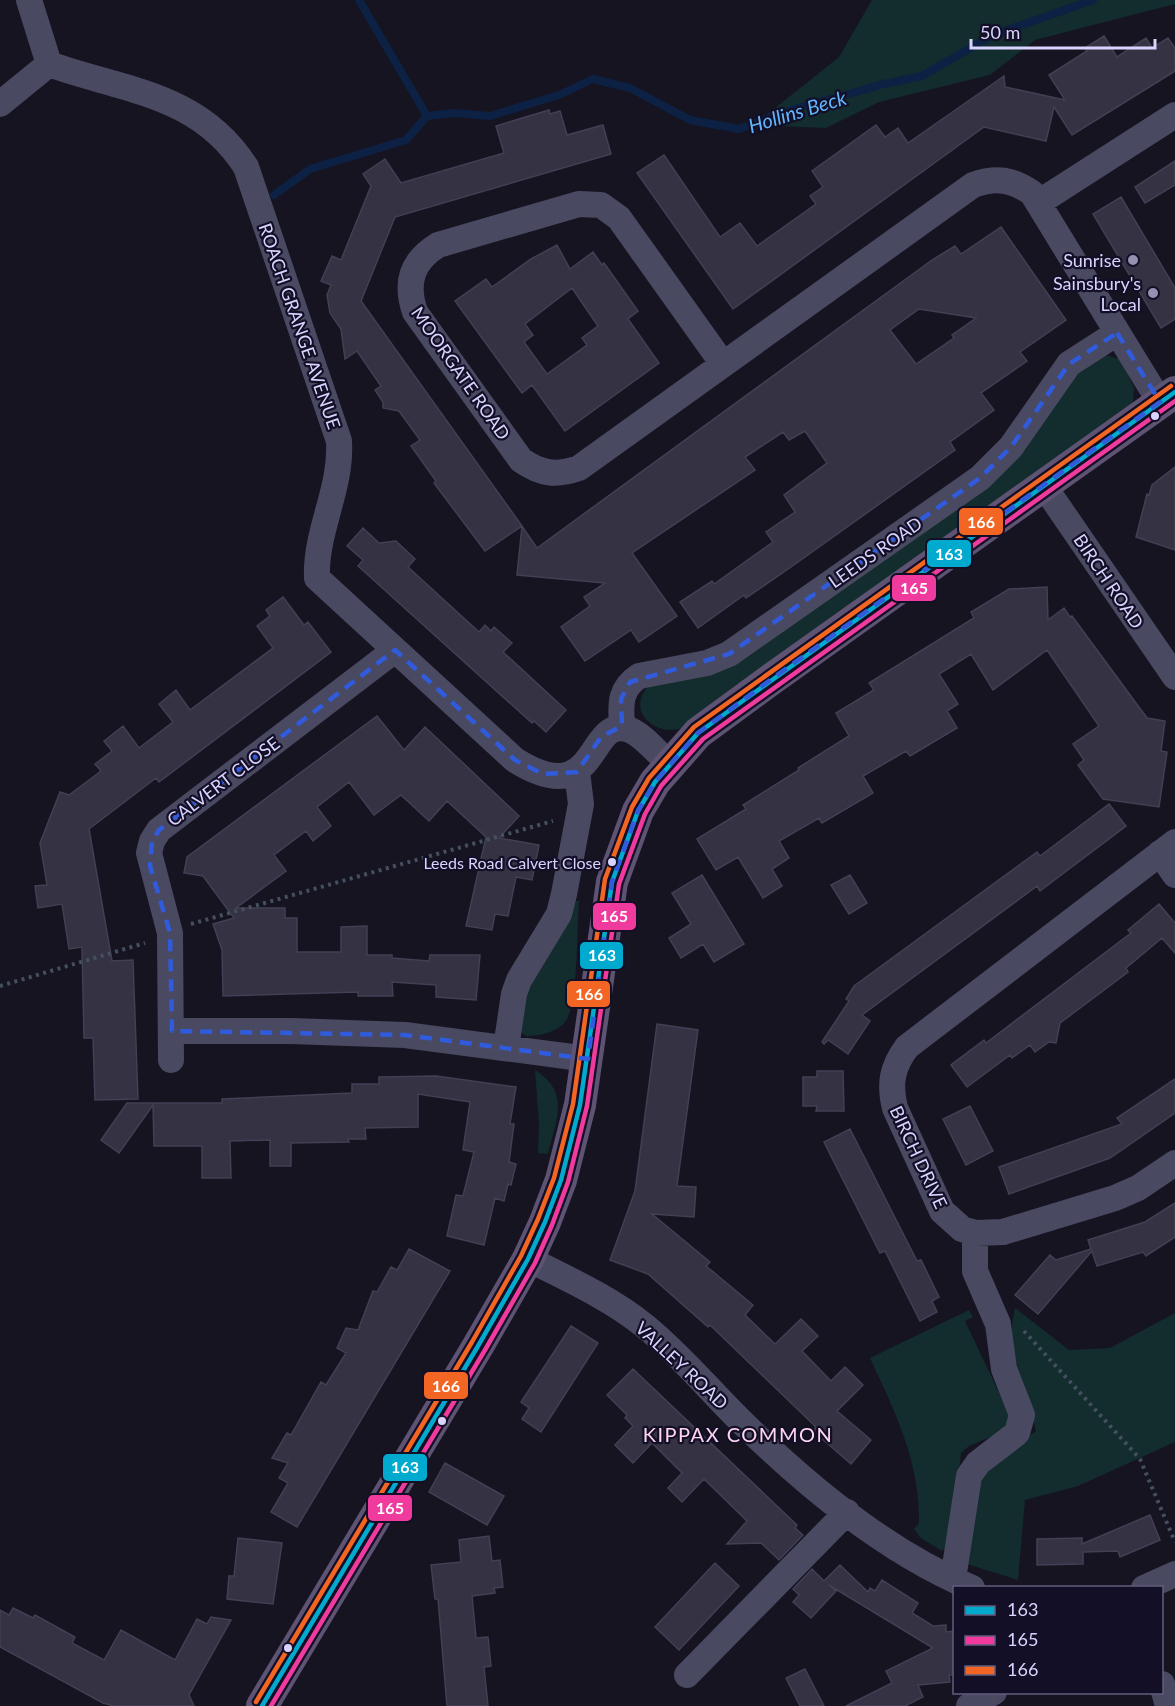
<svg xmlns="http://www.w3.org/2000/svg" width="1175" height="1706" font-family="Lato,sans-serif">
  <style>
    .green { fill: #132c2d }
    .lines { fill: none; stroke-linecap: round; stroke-linejoin: round }
    .stream { stroke: #0d2144; stroke-width: 8 }
    .building { fill: #343243; stroke: #433f54; stroke-width: 1.5; fill-rule: evenodd }
    .path { stroke: #44505f; stroke-width: 4; stroke-dasharray: 3 4.5; stroke-linecap: butt }
    .minor { stroke: #4a4962; stroke-width: 26 }
    .major { stroke: #5e5373; stroke-width: 32 }
    .bus-1-casing { stroke: #130f26; stroke-width: 9 }
    .bus-2-casing { stroke: #130f26; stroke-width: 9 }
    .bus-3-casing { stroke: #130f26; stroke-width: 9 }
    .bus-1 { stroke: #00a9ce; stroke-width: 4.5 }
    .bus-2 { stroke: #f13a9d; stroke-width: 4.5 }
    .bus-3 { stroke: #f26522; stroke-width: 4.5 }
    .marked { fill: none; stroke: #305bdc; stroke-width: 4.5; stroke-dasharray: 12 8; stroke-linejoin: round }
    .poi-dot { fill: #9591b1; stroke: #130f26; stroke-width: 2 }
    .bus-dot { fill: #d9d4ff; stroke: #130f26; stroke-width: 2 }
    .labels { text-anchor: middle; dominant-baseline: central; stroke-width: 4.5; stroke-linejoin: round; paint-order: stroke }
    .bus-label { font-size: 16px; fill: #d9d4ff; stroke: #130f26; text-anchor: end }
    .poi-label { font-size: 18px; fill: #d9d4ff; stroke: #130f26; text-anchor: end }
    .street-label { font-size: 18px; fill: #d9d4ff; stroke: #130f26 }
    .water-label { font-size: 20px; font-style: italic; fill: #62b6ff; stroke: #130f26 }
    .neighbourhood-label { font-size: 20px; letter-spacing: 1.5px; fill: #ffd6f0; stroke: #130f26 }
    .line-badge { stroke: #130f26; stroke-width: 2 }
    .badge-label { font-size: 16px; text-anchor: middle; font-weight: bold; fill: #fff }
  </style>
  <rect width="100%" height="100%" fill="#161421"/>
  <path class="green" d="M872,0H1175V4L1035,40L990,75L879,102L826,128L754,125L839,57Z
    M1102,354L1122,360L1134,388L1133,404L683,728C655,737 625,711 649,685L700,672L984,490L1065,383Z
    M572,901H579C577,926 578,1000 567,1019C559,1032 540,1036 526,1036L520,1032V1005Z
    M535,1070C571,1093 556,1119 548,1154L538,1153L539,1123Z
    M1015,1308L1069,1350L1110,1348L1175,1313V1442L1078,1486L1025,1500L1018,1580L964,1563L978,1481L994,1461L1036,1431C1026,1389 1004,1352 1015,1308Z
    M969,1310L973,1317L965,1321L1012,1420L1009,1429L969,1446L961,1453L952,1540L942,1551L921,1538L914,1529L919,1523C920,1461 895,1412 870,1358Z"/>
  <g class="lines">
    <path class="stream" d="M359,0L427,116
      M427,116L455,113L490,116L559,95L593,79L630,88L690,120L739,129L791,110L884,84L922,76L993,35L1093,0
      M274,195L310,169L406,140L427,116"/>
  </g>
  <path class="building" d="M1104,36L1117,57L1146,38L1152,48L1168,38L1175,48V71L1072,135L1054,107L1046,141L984,127L733,309L637,173L664,155L720,237L740,223L757,246L816,204L810,196L823,187L812,171L876,125L885,137L898,128L908,143L1004,76L1005,87L1065,100L1049,75L1087,51L1085,48Z
    M549,110L550,114L560,111L567,135L603,125L611,154L395,217L361,301L522,526L485,551L434,483L436,481L411,446L420,440L399,411L383,408V402L375,390L381,386L357,351L345,359L341,329L330,313L327,295L331,285L321,281L332,256L341,260L371,186L363,174L385,159L401,183L504,153L496,126Z
    M1175,161V185L1145,203L1135,187Z
    M1121,197L1175,288V319L1161,328L1093,214Z
    M1001,227L1066,320L1020,352L1027,361L981,393L994,410L950,442L955,450L791,567L746,598L744,595L698,628L680,602L712,581L714,584L773,542L766,532L795,512L784,495L827,463L805,431L789,440L783,432L745,457L755,470L632,553L677,616L639,642L631,630L585,661L561,627L590,606L584,597L605,583L517,575L522,526L537,548L932,260L955,246L961,254ZM919,309L976,318L952,335L954,338L916,364L890,330Z
    M557,245L570,269L593,252L602,265L604,263L638,311L628,319L659,363L565,431L532,385L522,393L455,301L486,279L492,287L531,259ZM572,288L598,326L582,338L587,345L547,374L524,342L533,335L525,324Z
    M1175,467V550L1136,537L1147,494L1149,495L1152,485Z
    M363,528L379,543L396,541L415,559L408,567L479,632L485,625L491,631L494,627L512,643L503,652L566,710L546,732L534,721L532,723L358,566L363,560L347,546Z
    M1047,587L1048,620L1064,608L1070,617L1072,616L1147,718L1165,721L1161,751L1167,752L1159,807L1103,799L1078,765L1084,760L1073,744L1099,726L1047,650L993,690L971,654L939,674L958,704L947,711L957,728L910,756L906,751L863,776L873,793L822,823L819,818L779,841L789,858L772,869L782,886L763,898L738,857L716,870L697,839L746,809L743,805L799,770L798,768L849,736L836,713L874,690L869,683L974,618L971,612L1009,589Z
    M283,597L304,625L308,622L331,652L159,782L156,778L89,829L112,961L133,960L138,1099L95,1100L93,1038H84L82,947L69,949L62,904L38,908L35,886L47,885L40,843L60,792L69,795L101,771L95,764L112,751L104,741L123,726L139,748L173,722L159,704L176,690L190,710L273,648L257,626L270,616L266,610Z
    M377,716L404,750L425,727L519,816L499,838L539,845L532,880L516,877L508,916L495,914L492,930L466,926L486,837L447,801L429,821L401,795L374,815L349,782L317,807L331,826L313,841L306,831L274,855L286,871L236,908H285V918H297V952H341V927L367,926V955H392V958L429,961L430,955H480L476,1000L436,997V985L392,982L393,996H358V992L223,996L222,950L213,924L234,918L203,876L184,873L187,857Z
    M1109,804L1126,826L1040,891L1037,886L862,1015L870,1021L848,1054L828,1040L824,1044L822,1042L849,1001L846,999L854,986L1037,852L1040,856Z
    M702,875L744,944L714,962L703,944L681,958L669,938L691,924L672,893Z
    M850,875L867,903L849,914L831,885Z
    M1159,904L1175,923V953L1162,938L1126,968L1128,972L1060,1023L1056,1043L1049,1042L1035,1052L1030,1045L1012,1058L1010,1055L967,1087L951,1065L984,1040L986,1043L1131,933L1128,930Z
    M657,1024L698,1030L677,1186L696,1187L694,1217L652,1214L710,1262L706,1266L753,1305L745,1315L775,1344L801,1319L818,1336L802,1351L831,1381L845,1367L863,1385L837,1411L871,1440L851,1464L813,1431L816,1427L710,1325L708,1327L648,1274L610,1260L635,1191Z
    M817,1071H843L844,1111H816L817,1106H803V1077H817Z
    M436,1076L516,1087L510,1124H514L509,1162L516,1164L511,1185L508,1184L504,1201L495,1198L484,1245L447,1236L456,1195L463,1196L474,1152L463,1150L470,1102L418,1094V1127L365,1128L366,1139H348L349,1142L291,1143V1166H270V1140L230,1141L231,1178H202V1146H154L153,1105L119,1153L101,1140L127,1103H222V1099L352,1093V1084H379V1077Z
    M1175,1079V1113L1110,1158L1009,1194L999,1167L1122,1124L1117,1118Z
    M970,1106L993,1151L966,1165L943,1119Z
    M850,1129L917,1261L921,1260L939,1297L932,1301L937,1312L920,1321L885,1251L880,1253L824,1142Z
    M1175,1203V1237L1146,1256L1143,1252L1097,1266L1092,1251L1038,1314L1015,1295L1050,1255L1056,1260L1091,1249L1088,1240L1145,1222Z
    M409,1249L450,1271L297,1527L271,1512L288,1483L279,1478L288,1463L272,1458L287,1433L291,1435L321,1382L326,1385L346,1353L337,1348L346,1328L358,1330L373,1291L377,1292L391,1267L397,1270Z
    M571,1326L598,1343L541,1432L522,1419L529,1408L521,1402Z
    M633,1369L797,1525L795,1528L803,1535L779,1560L761,1543L727,1544L747,1521L704,1479L682,1502L668,1488L682,1473L652,1443L633,1463L615,1445L633,1426L625,1418L627,1415L607,1395Z
    M445,1463L504,1496L487,1525L429,1492Z
    M1150,1515L1160,1540L1120,1557L1118,1551L1083,1552V1564L1037,1565V1539L1082,1538V1544Z
    M489,1536L492,1561L500,1560L503,1587L494,1588L495,1593L472,1596L476,1638L488,1637L491,1666L484,1667L488,1706H447L438,1599H435L431,1565L461,1562L459,1540Z
    M238,1538L282,1543L273,1604L227,1599L229,1576H234Z
    M715,1563L739,1586L679,1650L655,1627Z
    M840,1565L868,1592L870,1588L875,1591L882,1580L918,1603L912,1613L933,1626L946,1625V1632L954,1631V1675H949L950,1682L918,1685L923,1697L905,1706H846L892,1683L886,1671L933,1648L829,1585L836,1591L811,1618L793,1602L799,1595L793,1589L812,1569L824,1581Z
    M13,1608L33,1618L35,1615L75,1637L72,1643L104,1660L121,1630L175,1660L197,1619L207,1624L211,1617L231,1620L189,1695L194,1706H114L103,1703L0,1647V1610L9,1615Z
    M805,1669L824,1706H800L786,1678Z"/>
  <g class="lines">
    <path class="path" d="M191,924L553,821
      M0,986L145,943
      M1024,1331L1140,1459L1175,1542"/>
    <path class="minor" d="M29,0L49,64
      M0,104L49,64C124,91 199,93 246,167L339,441C342,489 315,531 317,578L515,760C601,814 586,713 630,730C644,736 657,753 669,763
      M1038,203L1175,115
      M723,364L619,218L601,205L579,204L438,245C412,261 405,283 415,312L521,460C541,474 556,476 579,468L973,185C996,177 1012,179 1032,193L1160,402
      M1044,486L1175,677
      M622,728C621,706 618,690 639,676L707,663L729,654L980,478L1011,447L1069,364L1117,333
      M1175,842L907,1047C892,1067 889,1084 895,1108L942,1211L962,1229L975,1233L1003,1232L1115,1198L1138,1188L1175,1163
      M1160,853L1175,875
      M172,1031H291L405,1035L588,1059
      M506,1048L514,994L519,980L559,914L564,894L581,804L577,772
      M171,1060L170,933L149,853L152,841L159,830L395,650
      M528,1259C568,1279 612,1299 646,1327C684,1358 715,1397 750,1430C814,1492 889,1553 972,1588
      M953,1579L969,1476L978,1463L1017,1433L1022,1415L1004,1369L998,1324L975,1271V1233
      M1144,1588L1175,1574
      M687,1675L847,1512
      M1162,1684L1168,1706
      M969,1706L994,1692"/>
    <path class="major" d="M262,1706L478,1346L528,1259L545,1222L561,1180L580,1105L612,882L638,811L655,782L698,733L773,678L1175,392"/>
    <defs>
      <path id="bus-1" d="M262,1706L478,1346L528,1259L545,1222L561,1180L580,1105L612,882L638,811L655,782L698,733L1175,392"/>
      <path id="bus-2" d="M271,1706L485,1350L535,1263L552,1225L568,1182L587,1106L619,884L645,814L661,786L703,739L1175,401"/>
      <path id="bus-3" d="M256,1702L472,1342L521,1256L538,1219L554,1178L573,1104L605,879L632,807L649,778L694,727L1171,386"/>
    </defs>
    <use href="#bus-1" class="bus-1-casing"/>
    <use href="#bus-2" class="bus-2-casing"/>
    <use href="#bus-3" class="bus-3-casing"/>
    <use href="#bus-1" class="bus-1"/>
    <use href="#bus-2" class="bus-2"/>
    <use href="#bus-3" class="bus-3"/>
  </g>
  <path class="marked" d="M1117,333L1160,402L773,678L698,733L655,782L638,811L612,882L588,1059L405,1035L172,1031L170,933L150,866L152,841L159,830L395,650L515,760L543,774L577,772L601,737L622,726L621,699L630,682L729,654L980,478L1011,447L1069,364Z"/>
  <g class="poi-dot">
    <circle cx="1133" cy="260" r="6"/>
    <circle cx="1153" cy="293" r="6"/>
  </g>
  <g class="bus-dot">
    <circle cx="1155" cy="416" r="5"/>
    <circle cx="612" cy="862" r="5"/>
    <circle cx="442" cy="1421" r="5"/>
    <circle cx="288" cy="1648" r="5"/>
  </g>
  <g class="labels">
    <g class="bus-label">
      <text x="601" y="862">Leeds Road Calvert Close</text>
    </g>
    <g class="poi-label">
      <text x="1121" y="260">Sunrise</text>
      <text x="1141" y="283">Sainsbury's<tspan x="1141" dy="21">Local</tspan></text>
    </g>
    <g class="street-label">
      <text transform="translate(300 326) rotate(71)">ROACH GRANGE AVENUE</text>
      <text transform="translate(461 373) rotate(55)">MOORGATE ROAD</text>
      <text transform="translate(875 552) rotate(-35)">LEEDS ROAD</text>
      <text transform="translate(1109 581) rotate(56)">BIRCH ROAD</text>
      <text transform="translate(223 781) rotate(-37)">CALVERT CLOSE</text>
      <text transform="translate(919 1157) rotate(65)">BIRCH DRIVE</text>
      <text transform="translate(682 1365) rotate(43)">VALLEY ROAD</text>
    </g>
    <g class="water-label">
      <text transform="translate(797 111) rotate(-17)">Hollins Beck</text>
    </g>
    <g class="neighbourhood-label">
      <text x="738" y="1434">KIPPAX COMMON</text>
    </g>
  </g>
  <g class="line-badge">
    <rect x="958" y="507" width="46" height="29" rx="6" fill="#f26522"/>
    <rect x="926" y="539" width="46" height="29" rx="6" fill="#00a9ce"/>
    <rect x="891" y="574" width="46" height="28" rx="6" fill="#f13a9d"/>
    <rect x="592" y="902" width="45" height="29" rx="6" fill="#f13a9d"/>
    <rect x="579" y="941" width="45" height="29" rx="6" fill="#00a9ce"/>
    <rect x="566" y="980" width="45" height="28" rx="6" fill="#f26522"/>
    <rect x="423" y="1371" width="46" height="29" rx="6" fill="#f26522"/>
    <rect x="382" y="1453" width="46" height="29" rx="6" fill="#00a9ce"/>
    <rect x="367" y="1494" width="46" height="28" rx="6" fill="#f13a9d"/>
  </g>
  <g class="badge-label">
    <text x="981" y="528">166</text>
    <text x="949" y="560">163</text>
    <text x="914" y="594">165</text>
    <text x="614" y="922">165</text>
    <text x="602" y="961">163</text>
    <text x="589" y="1000">166</text>
    <text x="446" y="1392">166</text>
    <text x="405" y="1473">163</text>
    <text x="390" y="1514">165</text>
  </g>
  <rect x="953" y="1586" width="210" height="108" fill="#130f26" stroke="#625e7d" stroke-width="1.5"/>
  <rect x="965" y="1606" width="30" height="9" fill="#00a9ce" stroke="#625e7d" stroke-width="1.5"/>
  <text x="1007" y="1616" font-size="18" fill="#d9d4ff">163</text>
  <rect x="965" y="1636" width="30" height="9" fill="#f13a9d" stroke="#625e7d" stroke-width="1.5"/>
  <text x="1007" y="1646" font-size="18" fill="#d9d4ff">165</text>
  <rect x="965" y="1666" width="30" height="9" fill="#f26522" stroke="#625e7d" stroke-width="1.5"/>
  <text x="1007" y="1676" font-size="18" fill="#d9d4ff">166</text>
  <path d="M971 39v9h184v-9" fill="none" stroke="#d9d4ff" stroke-width="3"/>
  <text x="980" y="39" font-size="18" fill="#d9d4ff" stroke="#130f26" stroke-width="4.5" paint-order="stroke">50 m</text>
</svg>
